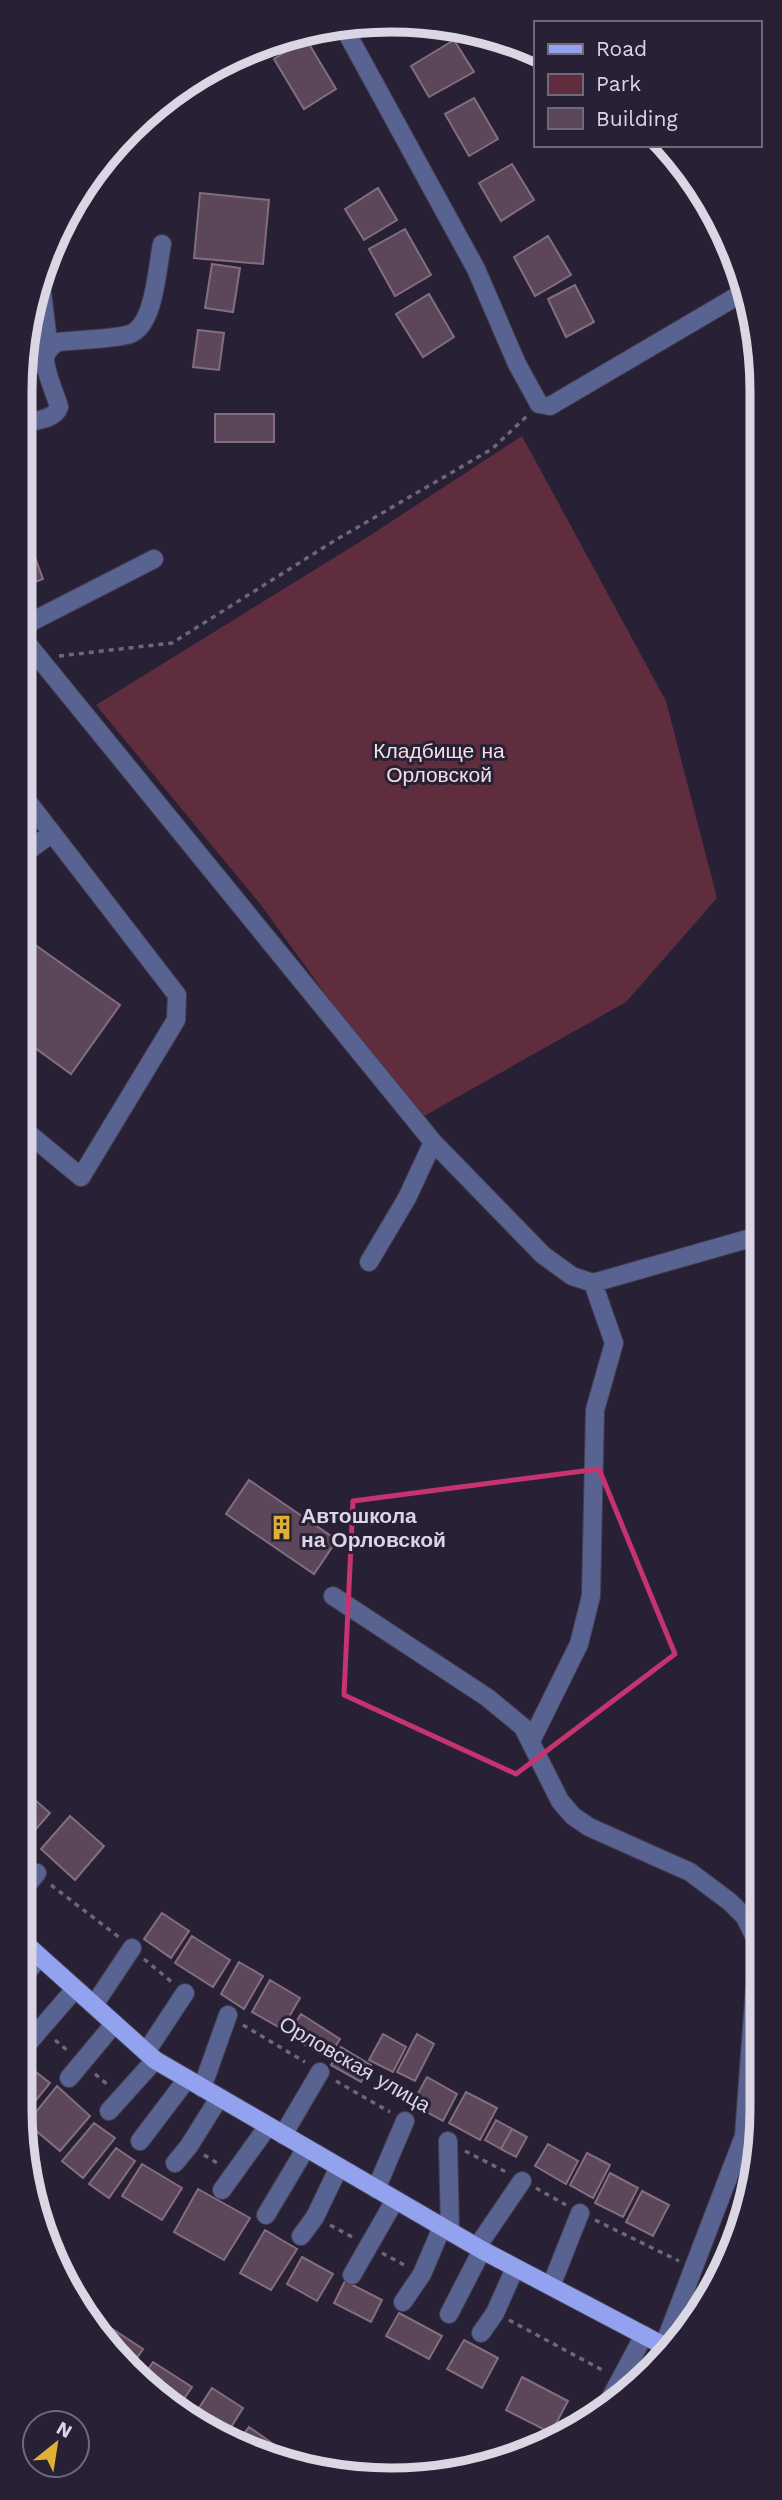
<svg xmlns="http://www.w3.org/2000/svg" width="782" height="2500" font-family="'Work Sans',sans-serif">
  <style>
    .green { fill: #602d3f }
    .building { fill: #5b4759; stroke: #836d7f; stroke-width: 2 }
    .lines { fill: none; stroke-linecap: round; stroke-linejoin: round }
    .minor-casing { stroke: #453d50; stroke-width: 20 }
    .major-casing { stroke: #453d50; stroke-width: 20 }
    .path { stroke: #6d6778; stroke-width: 3.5; stroke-dasharray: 5 5; stroke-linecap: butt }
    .minor { stroke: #596391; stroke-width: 18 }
    .major { stroke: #92a2ee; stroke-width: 18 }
    .marked { fill: none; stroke: #c6346f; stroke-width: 5; stroke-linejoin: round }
    .labels { text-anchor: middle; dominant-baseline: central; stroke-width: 6; stroke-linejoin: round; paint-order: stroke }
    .park-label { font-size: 21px; fill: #f4dde3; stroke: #282034 }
    .poi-label { font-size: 21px; font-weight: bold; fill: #dbd6e3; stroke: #282034; text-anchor: start }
    .street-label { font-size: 21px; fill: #dbd6e3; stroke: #282034 }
    .rim { fill: none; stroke: #dbd6e3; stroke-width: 9 }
  </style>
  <rect width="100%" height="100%" fill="#282034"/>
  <path class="green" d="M522,436L666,701L717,898L626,1002L417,1120L261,905L96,705L363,540Z"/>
  <path class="building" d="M306,39L336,89L304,109L274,59Z
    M454,40L474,72L429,97L411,66Z
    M474,98L498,139L469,156L445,114Z
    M512,164L534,200L501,221L479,183Z
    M378,188L397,220L364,240L345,209Z
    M200,193L269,200L263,264L194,258Z
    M405,229L431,275L395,296L369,249Z
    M548,236L571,275L535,296L514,257Z
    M212,264L240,268L233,312L205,308Z
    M575,285L594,322L566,337L548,299Z
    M429,294L454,337L423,357L396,314Z
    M198,330L224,333L219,370L193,367Z
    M215,414H274V442H215Z
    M26,533L43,579L25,586Z
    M24,937L120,1005L71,1074L24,1040Z
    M249,1480L337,1540L314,1574L226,1514Z
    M27,1793L50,1813L22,1845L20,1800Z
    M70,1816L104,1846L75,1880L41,1849Z
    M162,1913L189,1931L171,1958L144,1939Z
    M192,1936L230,1960L213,1987L175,1963Z
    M239,1962L263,1976L244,2009L221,1994Z
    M270,1980L300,1998L282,2029L252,2012Z
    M301,2014L340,2039L328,2059L288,2035Z
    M383,2034L406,2047L393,2072L369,2060Z
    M417,2034L434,2044L415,2081L397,2072Z
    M341,2047L371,2065L361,2082L331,2065Z
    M19,2059L50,2083L28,2110L19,2103Z
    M427,2077L457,2094L443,2121L412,2104Z
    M57,2086L90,2116L60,2151L27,2123Z
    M466,2092L497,2108L480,2140L449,2123Z
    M496,2120L512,2129L501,2149L485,2140Z
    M94,2123L115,2138L83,2178L62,2161Z
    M512,2129L527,2137L516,2157L501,2149Z
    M548,2144L578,2161L566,2184L535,2166Z
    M116,2148L135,2161L109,2198L89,2184Z
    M587,2153L610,2165L593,2198L570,2185Z
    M142,2164L182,2188L162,2220L122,2196Z
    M610,2173L638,2188L623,2217L595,2203Z
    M198,2189L250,2218L224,2260L174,2232Z
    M642,2191L669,2205L653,2236L626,2222Z
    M265,2230L297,2249L271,2290L240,2273Z
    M302,2257L333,2274L317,2301L287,2284Z
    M345,2281L382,2300L371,2322L334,2303Z
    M399,2313L442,2336L429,2359L386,2336Z
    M108,2326L143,2349L130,2368L112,2354L101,2337Z
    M464,2340L498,2358L482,2388L447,2369Z
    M153,2362L192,2387L179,2406L142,2378Z
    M522,2377L568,2401L551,2433L506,2410Z
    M212,2388L243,2408L223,2440L193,2417Z
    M249,2427L279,2448L274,2457L236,2445Z
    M299,2459L314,2469L296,2463Z"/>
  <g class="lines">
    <defs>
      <path id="minor" d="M343,26L476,269L517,364L539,404L550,406L744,292
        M41,284L49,349
        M26,366L45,363
        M26,423C38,420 55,419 59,407C56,395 42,366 46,355C48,349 53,345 58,342C75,340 116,339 130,334C155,325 157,267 162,244
        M25,625L154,559
        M25,644L30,647L433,1142L543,1255L572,1276L593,1283L758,1236
        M24,854L52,833
        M23,1129L81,1177L176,1020L177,995L25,798
        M369,1262L407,1198L433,1142
        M333,1596L488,1698L523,1727L560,1801L573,1816L589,1827L690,1872L730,1902L745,1917L756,1940
        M531,1741L579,1644L591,1596L595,1410L614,1343L593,1283
        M20,1893L37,1873
        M20,1980L40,1957
        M94,2005L132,1948
        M30,2041L75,1989
        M146,2052L185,1993
        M69,2078L114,2024
        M202,2088L228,2015
        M109,2111L155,2060
        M283,2135L320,2072
        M140,2141L187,2079
        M448,2141L450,2232
        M175,2163L189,2146L219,2098
        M376,2189L405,2121
        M222,2190L268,2126
        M266,2215L306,2148
        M301,2236L315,2217L339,2167
        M477,2247L522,2181
        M352,2275L395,2200
        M551,2286L580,2213
        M403,2302L422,2274L442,2227
        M449,2314L482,2250
        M481,2333L495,2313L515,2268
        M664,2345L744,2136L756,1973
        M602,2414L644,2335"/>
      <path id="major" d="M20,1939L155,2060L482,2250L668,2348"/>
    </defs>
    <use href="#minor" class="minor-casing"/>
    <use href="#major" class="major-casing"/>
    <path class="path" d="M59,656L172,643L334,541L492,449L528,415
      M51,1885L120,1938
      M144,1959L173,1983
      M20,2009L28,2016
      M243,2025L305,2062
      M55,2040L68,2051
      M95,2074L108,2085
      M336,2081L390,2112
      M465,2151L508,2173
      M204,2155L219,2164
      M536,2188L566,2205
      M595,2220L679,2261
      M330,2225L354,2238
      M382,2253L406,2266
      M509,2320L604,2371"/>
    <use href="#minor" class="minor"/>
    <use href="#major" class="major"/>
  </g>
  <path class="marked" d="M599,1469L675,1654L516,1774L344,1695L353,1501Z"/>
  <defs>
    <symbol id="building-bare" viewBox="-9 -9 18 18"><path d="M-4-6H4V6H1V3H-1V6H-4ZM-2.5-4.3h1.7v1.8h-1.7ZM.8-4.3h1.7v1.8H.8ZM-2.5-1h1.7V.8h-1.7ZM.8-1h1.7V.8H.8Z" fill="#e0b034" stroke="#282034" stroke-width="2.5" paint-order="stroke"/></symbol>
  </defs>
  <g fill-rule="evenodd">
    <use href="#building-bare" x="264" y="1510" width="35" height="35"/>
  </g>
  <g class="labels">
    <g class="park-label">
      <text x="439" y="750">Кладбище на<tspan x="439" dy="24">Орловской</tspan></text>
    </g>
    <g class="poi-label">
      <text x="301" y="1515">Автошкола<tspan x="301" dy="24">на Орловской</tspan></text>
    </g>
    <g class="street-label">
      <text transform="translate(355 2064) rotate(30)">Орловская улица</text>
    </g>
  </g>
  <path d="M0 0H782V2500H0ZM391 32H391A359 359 0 0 1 750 391V2109A359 359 0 0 1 391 2468H391A359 359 0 0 1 32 2109V391A359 359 0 0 1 391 32Z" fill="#282034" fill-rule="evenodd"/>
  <path class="rim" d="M391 32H391A359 359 0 0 1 750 391V2109A359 359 0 0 1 391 2468H391A359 359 0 0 1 32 2109V391A359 359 0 0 1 391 32Z"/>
  <rect x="534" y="21" width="228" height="126" fill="#282034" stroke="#70697a" stroke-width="2"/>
  <rect x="548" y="44" width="35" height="10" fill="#92a2ee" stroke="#70697a" stroke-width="2"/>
  <text x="596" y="56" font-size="21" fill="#dbd6e3">Road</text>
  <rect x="548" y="74" width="35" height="21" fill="#602d3f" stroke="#70697a" stroke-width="2"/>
  <text x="596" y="91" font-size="21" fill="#dbd6e3">Park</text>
  <rect x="548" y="108" width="35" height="21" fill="#5b4759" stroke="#70697a" stroke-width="2"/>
  <text x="596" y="126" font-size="21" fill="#dbd6e3">Building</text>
  <g transform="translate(56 2444) rotate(30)"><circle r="33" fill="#282034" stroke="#70697a" stroke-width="2"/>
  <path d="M0-5L12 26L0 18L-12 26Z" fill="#e0b034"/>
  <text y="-10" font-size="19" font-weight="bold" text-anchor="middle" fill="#dbd6e3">N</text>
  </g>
</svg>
